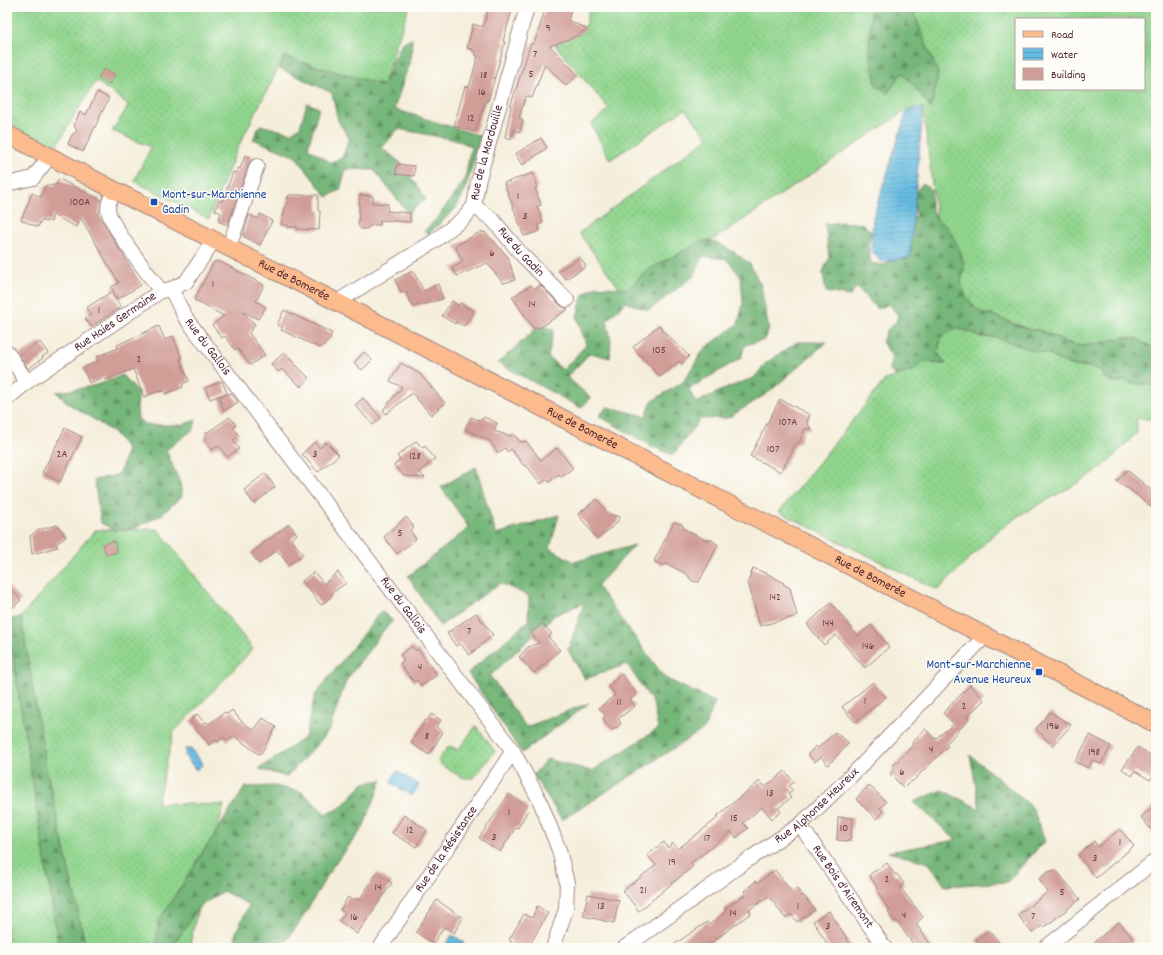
<svg xmlns="http://www.w3.org/2000/svg" width="1163" height="955" font-family="Dekko,sans-serif">
  <style>
    .grass { fill: url(#grass-dots); stroke: #6d7a5c; fill-rule: evenodd }
    .forest { fill: url(#forest-firs); stroke: #5f6a52 }
    .water { fill: url(#water-rules); stroke: #586e87 }
    .building { fill: #d19d97 }
    .lines { fill: none; stroke-linecap: round; stroke-linejoin: round }
    .minor-casing { stroke: #a08683; stroke-width: 16 }
    .major-casing { stroke: #a08683; stroke-width: 19 }
    .minor { stroke: #fff; stroke-width: 14 }
    .major { stroke: #fbbb8d; stroke-width: 17 }
    .transit-dot { fill: #1a4fb4; stroke: #fdfcf7; stroke-width: 1.5 }
    .labels { text-anchor: middle; dominant-baseline: central; stroke-width: 3; stroke-linejoin: round; paint-order: stroke }
    .number-label { font-size: 11px; fill: #6c3e46 }
    .street-label { font-size: 13px; fill: #4a1f2b; stroke: #fdfcf7 }
    .transit-label { font-size: 13px; fill: #164399; stroke: #fdfcf7; text-anchor: start }
  </style>
  <defs>
    <pattern id="grass-dots" width="8" height="8" patternUnits="userSpaceOnUse"><rect width="8" height="8" fill="#90d58e"/><path d="M2 2h.1M6 6h.1" fill="none" stroke="#7eb67b" stroke-width="1.8" stroke-linecap="round"/></pattern>
    <pattern id="forest-firs" width="22" height="20" patternUnits="userSpaceOnUse"><rect width="22" height="20" fill="#74b679"/><path d="M5 1l3.5 6h-7zM16 11l3.5 6h-7z" fill="#619363"/></pattern>
    <pattern id="water-rules" width="6" height="5" patternUnits="userSpaceOnUse"><rect width="6" height="5" fill="#66bde3"/><path d="M0 2.5h6" fill="none" stroke="#5699b8"/></pattern>
  </defs>
  <rect width="100%" height="100%" fill="#fdfcf7"/>
  <filter id="ink" filterUnits="userSpaceOnUse"><feTurbulence type="fractalNoise" baseFrequency=".025" numOctaves="2"/><feDisplacementMap in="SourceGraphic" scale="8" xChannelSelector="R" yChannelSelector="G"/><feConvolveMatrix kernelMatrix="1 2 1 2 8 2 1 2 1" color-interpolation-filters="sRGB"/></filter>
  <filter id="wash" filterUnits="userSpaceOnUse"><feTurbulence type="fractalNoise" baseFrequency=".012" numOctaves="4" result="noise"/><feDisplacementMap in="SourceGraphic" scale="16" xChannelSelector="R" yChannelSelector="G"/><feGaussianBlur stdDeviation="0.9" result="paint"/><feColorMatrix in="noise" values="0 0 0 0 0 0 0 0 0 0 0 0 0 0 0 0 0 1.4 0 .05"/><feComposite in="paint" operator="in"/></filter>
  <g filter="url(#wash)">
    <rect width="100%" height="100%" fill="#f5eedb"/>
    <path class="grass" d="M7,7H409L383,85L284,57L238,147L209,219L134,181L151,147L112,131L129,105L96,81L50,156L7,119Z
      M589,7H871L869,50L902,72L916,88L931,109L938,73L912,9V7H1156V349L1135,338L1122,337L1110,341L1084,346L1070,344L1061,339L1039,330H1031L992,315L984,314L975,308L966,297L961,283L964,268L949,229L937,220L936,217L923,108L907,110L713,240L702,241L646,271L628,289L619,288L579,233L708,138L685,109L610,160L591,124L609,109L555,45L586,26ZM1016,19H1144V89H1016Z
      M954,328L968,331L981,337H995L1032,350L1049,354L1056,359L1074,366L1090,367L1100,370L1103,377L1114,382L1125,380L1132,384H1150L1156,389V423L1150,419L1137,418V433L1103,467L1071,487L1018,516L994,534L938,590L779,512L885,380L915,370L923,362L940,364H946L938,353L941,338Z
      M158,529L253,649L174,732L157,803L224,805L217,831L197,860L174,944L198,908L189,948H86L46,767L21,617L95,530Z
      M7,620L59,948H7Z
      M476,726L495,751L474,778H464L454,773L441,765L438,760L447,748L450,746L458,750Z"/>
    <path class="forest" d="M871,7H912V9L938,73L931,109L916,88L902,73L888,93L876,85L869,50Z
      M412,39L411,58L394,109L481,136L465,191L455,209L429,234L424,231L439,216L465,179L471,146L456,140L398,129L382,148L401,163L426,199L408,213L374,170L346,169L340,190L327,197L296,157L253,139L260,125L291,133L300,127L307,103L319,108L308,148L330,162L342,158L349,138L338,121L332,93L279,68L284,57L383,85L402,43Z
      M923,183L931,190V208L937,220L949,229L962,255L964,268L961,283L966,297L975,308L984,314L992,315L1031,330H1039L1061,339L1070,344L1084,346L1110,341L1122,337L1135,338L1156,349V389L1150,384H1132L1125,380L1115,382L1103,377L1100,370L1090,367L1074,366L1056,359L1049,354L1032,350L995,337H981L968,331L954,328L941,338L938,353L946,364L923,362L915,370L896,376L889,370L892,356L882,342L887,330L896,322L898,315L889,304L877,309L857,287L850,296L826,292L823,272L829,258L825,224L842,222L863,224L871,232L868,247L871,263L884,265L895,257L906,260L911,252V221L916,215L914,194Z
      M702,241L716,242L734,252L750,264L761,286L769,330L765,340L745,345L741,358L689,389L696,403L720,391L755,377L766,363L797,342H827L768,393L728,418L700,419L673,455L655,448L599,416L607,407L646,416L652,401L683,382L704,349L738,324L743,304L741,277L726,259L703,256L694,276L649,310L625,302L607,321L611,341L610,358L590,353L567,377L591,398L581,408L498,363L540,325L554,330L548,357L563,370L586,345L577,317L583,294L597,286L628,289L646,271Z
      M122,375L139,393L137,407L138,419L147,425H182L196,420L194,429L166,450L180,483L182,496L161,515L135,528L114,530L101,523L94,480L117,475L122,467L127,449L116,435L98,422L69,404L56,392C79,389 101,386 122,375Z
      M476,467L496,534L559,515L550,548L574,562L635,545L597,586L665,678L715,702L704,729L562,820L533,775L547,759L592,771L658,729L653,703L627,664L585,679L568,650L584,603L555,615L490,676L526,727L589,703L522,753L468,673L528,621L529,596L500,583L440,626L408,576L469,528L441,487Z
      M381,611L393,621L383,631L346,681L329,731L287,777L259,769L305,737L315,695Z
      M21,617L46,767L86,948H59L7,620Z
      M970,755L1032,807L1045,841L1007,882L945,886L929,863L888,852L956,840L914,802L942,790L980,809Z
      M382,780L363,828L333,866L300,922L281,948H234L236,932L249,905L223,891L198,908L174,944L156,946L158,922L245,787L275,786L302,792L326,814L340,808L364,783Z"/>
    <path class="water" d="M923,108L910,258L881,262L871,250L873,218L907,110Z
      M185,749H191L203,764L196,770L184,755L186,753Z
      M397,771L419,785L412,796L390,782Z
      M452,935L464,942L461,948H443Z"/>
    <g id="blocks">
      <path class="building" d="M489,7H513L503,41L505,42L488,101L486,100L475,132L454,126L465,86L469,87L478,56L475,55L476,52L472,51L473,49L467,48L473,24L483,27Z
        M552,7H572L568,20L587,29L577,36L550,46L578,75L566,86L545,64L532,98L526,96L519,118L523,119L520,132L514,130L511,139L505,137L511,107H510L531,43L534,44L545,10L551,11Z
        M104,69L115,75L109,84L98,78Z
        M97,92L109,98L83,152L68,144L72,135L77,131L74,125L80,112L86,115Z
        M541,138L547,148L522,165L515,154Z
        M245,155L254,158L249,163L228,225L218,221L221,213L215,210L219,200L222,202L233,172L236,173L238,168L240,169Z
        M397,164L415,166L414,176L396,174Z
        M533,173L538,187L535,188L541,205L537,206L543,223L538,225L540,231L524,236L504,183Z
        M59,179L101,200L100,211L98,214L141,285L118,299L111,287L119,283L81,218L76,227L53,215L51,222L47,220L46,222L41,220L38,227L21,220L32,193L41,197L45,186L56,185Z
        M289,195H318V210L320,211L319,230L297,229V227H288V225H281Z
        M360,195L373,196L372,203L388,204L387,211L410,213V222L380,220V225H371L366,229H361L358,225Z
        M260,214L272,221L260,245L243,236L249,215L258,219Z
        M482,231L483,233L485,232L508,257L515,280L503,283L487,263L457,276L452,268L463,262L455,246Z
        M580,257L586,266L566,279L558,271Z
        M219,261L264,285L256,301L266,307L258,319L242,311L255,324L249,333L265,355L250,365L238,349L235,350L225,336L222,338L212,325L224,316L194,300L214,262Z
        M413,271L424,291L438,284L443,299L413,307L405,291L401,293L395,280Z
        M531,285L535,289L540,285L561,306L568,309L538,329L537,327L534,329L512,297Z
        M111,292L121,307L91,327L85,318L91,315L86,308Z
        M452,301L459,306L460,303L474,311L464,326L456,322L455,324L442,316Z
        M284,310L332,333L330,337L331,338L320,348L281,330L283,327L277,325Z
        M659,325L666,334L689,356L682,364L679,361L660,377L633,347Z
        M159,326L165,340L173,336L182,359H180L189,381L182,384L183,387L165,394L164,390L159,392V391L144,397L133,369L106,380L104,377L89,383L83,368L98,361L96,357L118,348L117,345Z
        M40,342L48,353L42,357L43,358L28,369L19,355Z
        M364,352L372,360L362,370L354,363Z
        M284,353L309,378L301,387L282,369L278,372L271,364Z
        M401,363L420,374L445,403L431,415L412,393L386,414L383,410L402,387L390,381Z
        M222,381L227,393L210,399L205,388Z
        M231,393L238,402L224,411L219,398Z
        M363,398L381,418L373,425L355,405Z
        M780,399L810,415L807,422L811,429H805L799,443L796,444L781,472L750,456Z
        M230,417L236,425L233,427L239,436L233,440L239,449L227,457L219,446L211,450L204,438L207,436L205,434Z
        M471,417L479,420L480,419L482,420L484,417L497,423L494,431L510,436L513,434L521,442L526,441L541,460L557,448L573,468L561,477L559,474L549,482L547,479L541,484L526,465L524,466L511,449L508,452L505,448L498,453L490,441L465,429Z
        M65,428L82,437L60,482L42,473Z
        M416,441L423,448L425,446L435,459L419,472L425,478L404,476L394,465L400,460L397,456Z
        M315,442L320,448L326,442L339,455L318,472L302,454Z
        M1127,470L1156,494V511L1127,487L1126,488L1117,481Z
        M265,473L275,487L254,504L244,490Z
        M597,499L609,514L620,517L616,524L597,539L578,514Z
        M406,517L414,527L410,530L416,539L397,554L384,537Z
        M674,522L682,524L684,529L706,540H712L718,545L699,582L692,581L687,574L667,564L661,565L654,561Z
        M289,524L297,534L291,539L303,554L289,565L277,550L259,564L251,553Z
        M57,525L66,537L56,544L58,547L32,554L30,536L38,530Z
        M114,541L117,552L106,555L103,544Z
        M753,568L772,576L784,583L783,584L790,588L797,616L760,626L748,582Z
        M314,572L324,584L338,572L346,583L331,594L332,596L321,605L302,581Z
        M7,585L21,600L7,613Z
        M831,603L858,636L871,625L889,647L865,668L836,635L824,645L807,624Z
        M476,613L493,635L469,655L460,643L456,646L447,633Z
        M542,623L552,634L548,637L560,650L534,673L519,657L528,647L539,643L531,633Z
        M412,646L416,651L418,649L437,675L421,686L417,680L414,682L400,664L404,660L400,655Z
        M622,674L637,694L630,700L635,706L618,719L621,723L618,727L612,730L606,724L603,718L606,716L599,708L615,695L608,686Z
        M873,682L886,697L855,722L842,707Z
        M970,685L984,700L967,717L969,719L946,744L948,746L912,782L911,781L904,788L890,774L894,770L892,767L913,745L912,743L925,729L935,739L954,724L943,713Z
        M232,710L242,722L254,730L263,718L276,727L260,755L234,736L227,741L224,737L218,742L216,740L209,745L190,721L197,714L205,723L207,722L209,724L225,712L227,714Z
        M1050,712L1071,725L1053,746L1036,729Z
        M431,714L441,720L436,727L443,732L429,755L411,743L425,720L427,721Z
        M835,732L849,743L828,765L821,757L815,762L808,754L816,746L818,748Z
        M1090,735L1111,746L1101,764L1092,760L1088,768L1075,762Z
        M1138,747L1156,759V771L1150,780L1135,771L1132,776L1122,769Z
        M785,771L794,782L789,786L793,791L788,794L791,798L778,808L781,812L772,819L762,807L743,823L748,828L736,838L731,832L690,864L693,866L639,911L623,891L656,865L647,855L664,842L668,848L673,843L678,849L719,817L717,816L760,781L765,787Z
        M869,785L886,802L880,808L883,811L876,819L856,799Z
        M509,794L527,806L526,808L528,810L518,828L516,827L500,852L479,838Z
        M1156,804V836L1141,817Z
        M404,815L427,830L416,847L392,833Z
        M838,817L853,818L850,841L837,840Z
        M1120,829L1134,846L1096,878L1078,855L1094,841L1098,847Z
        M887,863L895,875L897,874L904,884L900,887L923,917L916,924L933,948H916L896,920L894,922L888,912L890,911L876,889L877,887L869,875Z
        M775,870L792,892L797,888L802,896H804L815,910L797,922L791,914L785,918L769,896L749,910L751,913L704,948H669L707,922L709,925L726,911L724,909L746,894L744,891L756,881L758,883Z
        M1056,870L1080,899L1050,923L1043,927L1042,926L1032,933L1018,915L1048,892L1039,879L1048,872Z
        M377,873L392,883L357,934L339,921L345,913L340,910L348,897L353,901L355,898L359,900Z
        M588,894L619,900L614,923L583,916Z
        M437,900L463,918L454,933L444,927L433,944L416,932Z
        M537,906L548,913L528,948H508L512,942L509,940L524,914L532,918Z
        M829,911L853,948H830L813,921Z
        M1119,922L1134,940L1124,948H1087Z
        M989,930L1004,948H982L976,940Z"/>
    </g>
  </g>
  <g filter="url(#ink)">
    <use href="#blocks" fill-opacity="0" stroke="#a08683" stroke-width="1"/>
    <g class="lines">
      <defs>
        <g id="minor">
          <path d="M7,184L33,178L50,156"/>
          <path d="M116,191C112,196 108,201 108,208C108,224 150,276 161,291"/>
          <path id="s1" d="M474,206L493,220L522,255L567,300"/>
          <path d="M229,247L257,166"/>
          <path id="s2" d="M171,289L185,317L513,751L540,801L559,850L567,883L566,909L553,948"/>
          <path id="s3" d="M337,302L433,242L464,218L474,206L478,182L527,7"/>
          <path d="M7,352L27,382"/>
          <path id="s4" d="M7,399L27,382L161,291L171,289L186,282L214,240"/>
          <path id="s5" d="M800,825L885,948"/>
          <path id="s6" d="M380,948L513,751"/>
          <path id="s7" d="M624,948L752,857L800,825L858,769L985,636"/>
          <path d="M1045,948L1156,860"/>
        </g>
        <g id="major">
          <path id="s8" d="M7,134L116,191L337,302L1156,724"/>
        </g>
      </defs>
      <use href="#minor" class="minor-casing"/>
      <use href="#major" class="major-casing"/>
      <use href="#minor" class="minor"/>
      <use href="#major" class="major"/>
    </g>
  </g>
  <g class="transit-dot">
    <rect x="150" y="198" width="8" height="8" rx="2"/>
    <rect x="1035" y="668" width="8" height="8" rx="2"/>
  </g>
  <g class="labels">
    <g class="number-label">
      <text x="548" y="29">9</text>
      <text x="535" y="55">7</text>
      <text x="531" y="75">5</text>
      <text x="484" y="76">18</text>
      <text x="482" y="93">16</text>
      <text x="471" y="119">12</text>
      <text x="518" y="197">1</text>
      <text x="80" y="203">100A</text>
      <text x="525" y="217">3</text>
      <text x="492" y="254">6</text>
      <text x="213" y="285">1</text>
      <text x="532" y="305">14</text>
      <text x="99" y="311">1</text>
      <text x="659" y="351">105</text>
      <text x="139" y="360">2</text>
      <text x="788" y="423">107A</text>
      <text x="773" y="450">107</text>
      <text x="62" y="455">2A</text>
      <text x="315" y="455">3</text>
      <text x="415" y="457">128</text>
      <text x="400" y="534">5</text>
      <text x="775" y="598">142</text>
      <text x="828" y="624">144</text>
      <text x="469" y="632">7</text>
      <text x="868" y="647">146</text>
      <text x="420" y="668">4</text>
      <text x="865" y="702">1</text>
      <text x="619" y="703">11</text>
      <text x="964" y="707">2</text>
      <text x="1053" y="727">196</text>
      <text x="427" y="737">8</text>
      <text x="931" y="750">4</text>
      <text x="1094" y="753">198</text>
      <text x="902" y="773">6</text>
      <text x="770" y="794">13</text>
      <text x="509" y="813">1</text>
      <text x="734" y="819">15</text>
      <text x="844" y="829">10</text>
      <text x="410" y="831">12</text>
      <text x="494" y="838">3</text>
      <text x="707" y="839">17</text>
      <text x="1120" y="843">1</text>
      <text x="1095" y="859">3</text>
      <text x="672" y="863">19</text>
      <text x="887" y="880">2</text>
      <text x="378" y="888">14</text>
      <text x="643" y="891">21</text>
      <text x="1062" y="893">5</text>
      <text x="601" y="907">13</text>
      <text x="798" y="907">1</text>
      <text x="733" y="914">14</text>
      <text x="904" y="916">4</text>
      <text x="1033" y="917">7</text>
      <text x="354" y="918">16</text>
      <text x="828" y="927">3</text>
    </g>
    <g class="street-label">
      <text stroke="none"><textPath href="#s3" startOffset="223">Rue de la Mardouille</textPath></text>
      <text stroke="none"><textPath href="#s1" startOffset="66">Rue du Gadin</textPath></text>
      <text stroke="none"><textPath href="#s8" startOffset="322">Rue de Bomerée</textPath></text>
      <text stroke="none"><textPath href="#s4" startOffset="133">Rue Haies Germaine</textPath></text>
      <text stroke="none"><textPath href="#s2" startOffset="69">Rue du Gallois</textPath></text>
      <text stroke="none"><textPath href="#s8" startOffset="646">Rue de Bomerée</textPath></text>
      <text stroke="none"><textPath href="#s8" startOffset="970">Rue de Bomerée</textPath></text>
      <text stroke="none"><textPath href="#s2" startOffset="393">Rue du Gallois</textPath></text>
      <text stroke="none"><textPath href="#s7" startOffset="240">Rue Alphonse Heureux</textPath></text>
      <text stroke="none"><textPath href="#s6" startOffset="119">Rue de la Résistance</textPath></text>
      <text stroke="none"><textPath href="#s5" startOffset="75">Rue Bois d'Airemont</textPath></text>
    </g>
    <g class="transit-label">
      <text x="162" y="195">Mont-sur-Marchienne<tspan x="162" dy="15">Gadin</tspan></text>
      <text x="1031" y="665" text-anchor="end">Mont-sur-Marchienne<tspan x="1031" dy="15">Avenue Heureux</tspan></text>
    </g>
  </g>
  <rect width="1163" height="955" fill="none" stroke="#fdfcf7" stroke-width="24"/>
  <rect x="1015" y="18" width="130" height="72" fill="#fdfcf7" stroke="#b5a4a5"/>
  <rect x="1023" y="31" width="20" height="6" fill="#fbbb8d" stroke="#b5a4a5"/>
  <text x="1051" y="38" font-size="12" fill="#4a1f2b">Road</text>
  <rect x="1023" y="48" width="20" height="12" fill="url(#water-rules)" stroke="#b5a4a5"/>
  <text x="1051" y="58" font-size="12" fill="#4a1f2b">Water</text>
  <rect x="1023" y="68" width="20" height="12" fill="#d19d97" stroke="#b5a4a5"/>
  <text x="1051" y="78" font-size="12" fill="#4a1f2b">Building</text>
</svg>
